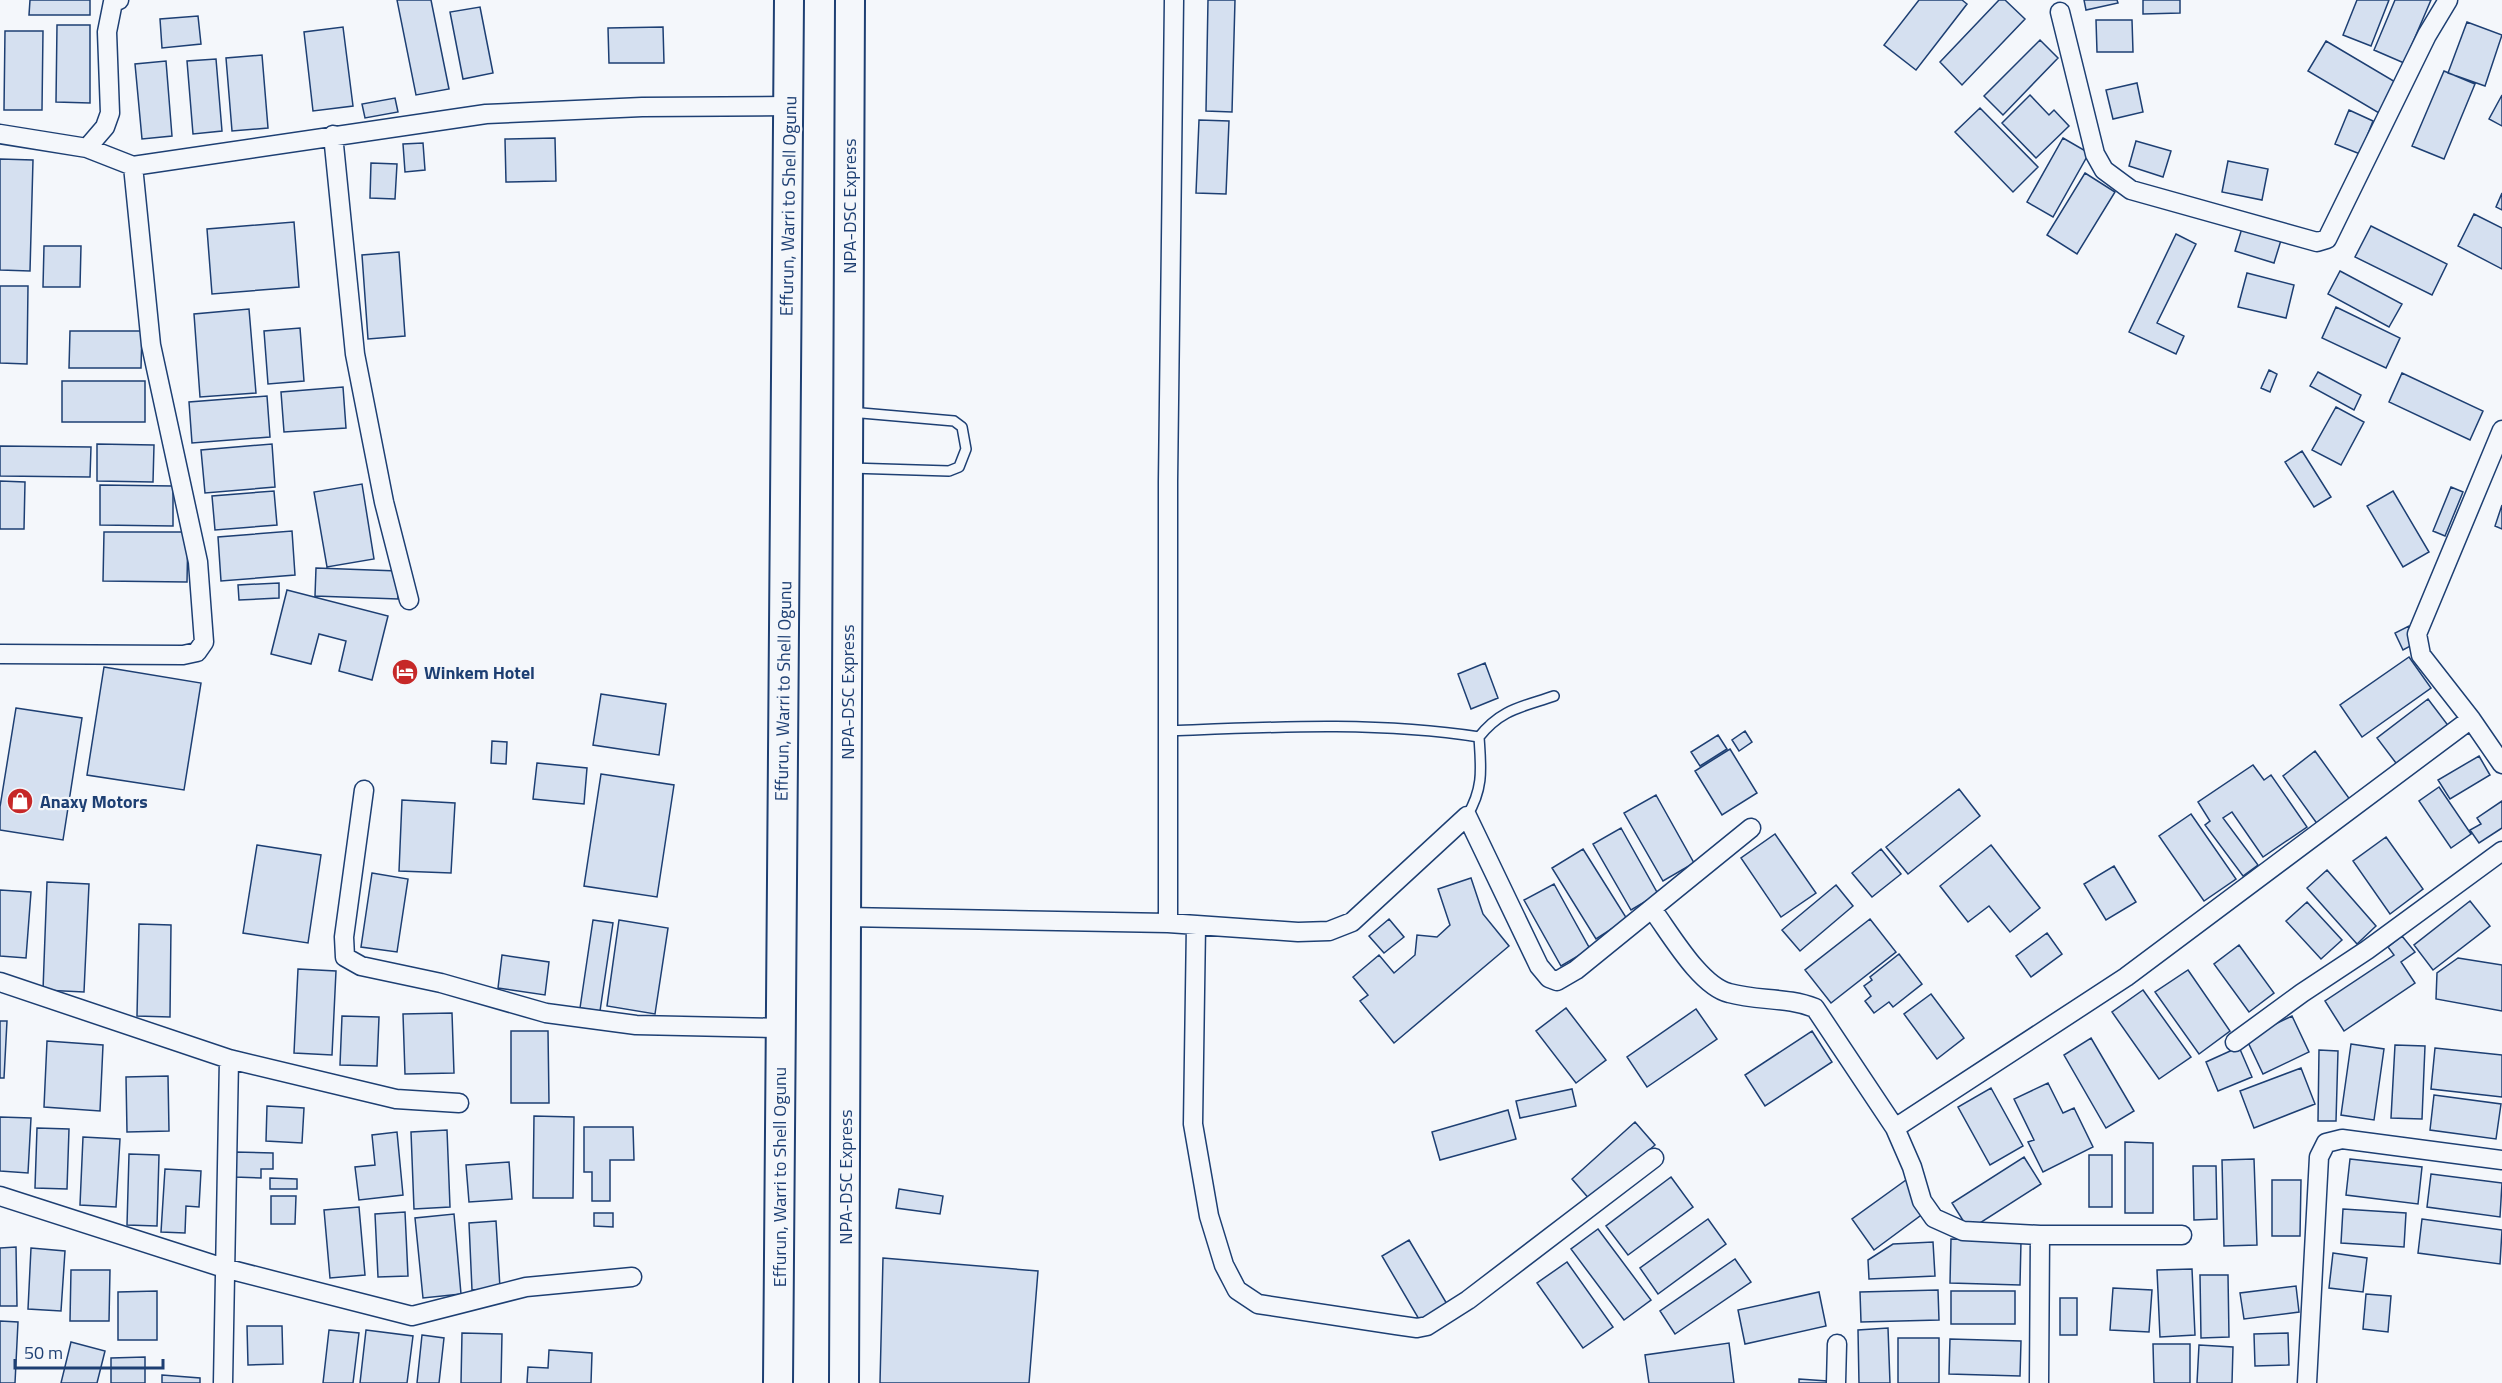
<svg xmlns="http://www.w3.org/2000/svg" width="2502" height="1383" font-family="'Titillium Web',sans-serif">
  <style>
    .building { fill: #d5e0f0; stroke: #1d3f73; stroke-width: 1.5 }
    .lines { fill: none; stroke-linecap: round; stroke-linejoin: round }
    .service-casing { stroke: #1d3f73; stroke-width: 12 }
    .minor-casing { stroke: #1d3f73; stroke-width: 21 }
    .primary-casing { stroke: #1d3f73; stroke-width: 32 }
    .service { stroke: #f4f7fb; stroke-width: 9 }
    .minor { stroke: #f4f7fb; stroke-width: 18 }
    .primary { stroke: #f4f7fb; stroke-width: 28 }
    .labels { text-anchor: middle; dominant-baseline: central; stroke-width: 4.5; stroke-linejoin: round; paint-order: stroke }
    .street-label { font-size: 18px; fill: #1d3f73; stroke: #f4f7fb }
    .poi-label { font-size: 18px; font-weight: bold; fill: #1d3f73; stroke: #f4f7fb; text-anchor: start }
  </style>
  <rect width="100%" height="100%" fill="#f4f7fb"/>
  <path class="building" d="M30,0H90V15H29Z
    M397,0H431L449,89L416,95Z
    M1208,0H1235L1232,112L1206,111Z
    M1919,0H1962L1967,4L1916,70L1884,45Z
    M1999,0H2005L2025,19L1962,85L1940,62Z
    M2084,0H2117L2118,3L2086,10Z
    M2143,0H2180V13L2143,14Z
    M2357,0H2389L2371,46L2343,35Z
    M2395,0H2431L2404,63L2374,50Z
    M480,7L493,73L463,79L450,12Z
    M198,16L201,44L162,48L160,19Z
    M2096,20H2132L2133,52H2097Z
    M2467,22L2502,35L2485,86L2448,73Z
    M57,25H90V103L56,102Z
    M343,27L353,106L313,111L304,32Z
    M663,27L664,63H609L608,28Z
    M5,31H43L42,110H4Z
    M2040,40L2058,58L2003,115L1984,96Z
    M2326,41L2397,83L2379,113L2308,71Z
    M262,55L268,128L232,131L226,58Z
    M216,59L222,131L193,134L187,61Z
    M166,61L172,136L142,139L135,64Z
    M2444,71L2475,84L2444,159L2412,146Z
    M2137,83L2143,112L2113,119L2106,90Z
    M2030,95L2049,115L2054,110L2069,126L2036,158L2002,123Z
    M2502,95V126L2489,119Z
    M395,98L398,112L365,118L362,104Z
    M1980,108L2038,167L2013,192L1955,132Z
    M2349,110L2373,121L2360,154L2335,144Z
    M1199,120L1229,121L1226,194L1196,193Z
    M555,138L556,181L506,182L505,139Z
    M2063,138L2089,153L2053,217L2027,202Z
    M2136,141L2171,151L2163,177L2129,166Z
    M423,143L425,170L405,172L403,144Z
    M0,159L33,160L30,271L0,270Z
    M2228,161L2268,169L2262,200L2222,192Z
    M371,163L397,164L395,199L370,198Z
    M2085,173L2115,192L2077,254L2047,235Z
    M2502,193V210L2496,207Z
    M2474,214L2502,228V269L2458,246Z
    M294,222L299,287L212,294L207,229Z
    M2243,225L2282,237L2274,263L2235,251Z
    M2371,226L2447,264L2432,295L2355,257Z
    M2176,234L2196,244L2157,323L2184,336L2176,354L2129,332Z
    M44,246H81L80,287H43Z
    M399,252L405,336L368,339L362,255Z
    M2340,271L2402,304L2389,327L2328,294Z
    M2247,273L2294,285L2286,318L2238,307Z
    M0,286H28L27,364L0,363Z
    M2336,307L2400,338L2386,368L2322,338Z
    M249,309L256,393L200,397L194,314Z
    M300,328L304,381L268,384L264,331Z
    M70,331H142L141,368H69Z
    M2269,370L2277,374L2270,392L2261,388Z
    M2318,372L2361,395L2354,410L2310,386Z
    M2402,373L2483,411L2470,440L2389,402Z
    M62,381H145V422H62Z
    M343,387L346,428L284,432L281,392Z
    M267,396L270,437L192,443L189,402Z
    M2336,407L2364,422L2341,465L2312,450Z
    M97,444L154,445L153,482L97,481Z
    M272,444L275,487L205,493L201,450Z
    M0,446L91,447L90,477L0,476Z
    M2302,451L2331,497L2314,507L2285,462Z
    M0,481L25,482L24,529H0Z
    M362,484L374,559L327,567L314,492Z
    M100,485L173,486V526L100,525Z
    M2451,487L2463,492L2445,536L2433,531Z
    M274,491L277,525L215,530L212,496Z
    M2393,491L2429,552L2403,567L2367,506Z
    M2502,505V529L2495,526Z
    M292,531L295,575L221,581L218,537Z
    M104,532H188L187,582L103,581Z
    M316,568L398,571V599L315,596Z
    M279,583V598L239,600L238,585Z
    M287,590L388,616L372,680L339,671L346,641L319,634L311,664L271,654Z
    M2409,626L2416,643L2403,650L2395,633Z
    M2409,657L2431,688L2362,737L2340,705Z
    M1485,663L1498,698L1471,709L1458,674Z
    M104,667L201,683L184,790L87,775Z
    M601,694L666,704L659,755L593,745Z
    M2428,699L2450,728L2399,767L2377,738Z
    M16,708L82,718L63,840L0,830V807Z
    M1745,731L1752,742L1739,751L1732,740Z
    M1718,735L1727,749L1700,766L1691,752Z
    M492,741L507,742L506,764L491,763Z
    M1730,749L1757,793L1722,815L1695,771Z
    M2315,751L2351,801L2318,825L2283,776Z
    M2479,756L2490,775L2450,799L2438,780Z
    M537,763L587,768L584,804L533,799Z
    M2253,765L2264,780L2271,775L2307,827L2263,857L2232,812L2223,818L2258,865L2243,876L2205,825L2210,821L2198,802Z
    M601,774L674,785L657,897L584,886Z
    M2439,787L2471,834L2451,848L2419,801Z
    M1959,789L1980,816L1908,874L1886,847Z
    M1656,795L1694,863L1663,881L1624,813Z
    M402,800L455,803L451,873L399,871Z
    M2502,801V828L2479,843L2470,830L2481,824L2477,818Z
    M2191,814L2236,879L2204,901L2159,836Z
    M1621,828L1658,894L1631,910L1593,844Z
    M1775,834L1816,893L1781,917L1741,858Z
    M2386,837L2423,889L2390,914L2353,861Z
    M257,845L321,855L308,943L243,933Z
    M1991,845L2040,908L2010,932L1989,906L1968,922L1940,886Z
    M1583,849L1627,919L1596,939L1552,868Z
    M1881,849L1901,874L1872,897L1852,873Z
    M2114,866L2136,902L2106,920L2084,884Z
    M2327,870L2376,926L2357,944L2307,888Z
    M372,873L408,879L397,952L361,947Z
    M1471,878L1483,914L1509,946L1394,1043L1360,1001L1368,995L1353,977L1379,955L1394,973L1415,955L1417,935L1437,937L1450,925L1438,889Z
    M47,882L89,884L84,992L43,990Z
    M1554,884L1590,949L1561,966L1524,900Z
    M1836,885L1853,906L1800,951L1782,930Z
    M0,890L31,892L26,958L0,956Z
    M2470,901L2490,926L2433,970L2414,945Z
    M2307,902L2342,940L2321,959L2286,921Z
    M1389,919L1404,937L1384,953L1369,936Z
    M1870,919L1896,952L1831,1003L1805,970Z
    M593,920L613,923L600,1011L580,1008Z
    M619,920L668,928L655,1014L607,1006Z
    M139,924L171,925L170,1017L137,1016Z
    M2047,933L2062,954L2031,977L2016,956Z
    M2402,936L2415,952L2401,962L2415,983L2344,1031L2325,1001L2394,955L2388,947Z
    M2239,945L2274,993L2249,1012L2214,964Z
    M1899,954L1922,984L1893,1007L1889,1002L1874,1013L1865,1001L1871,996L1864,986L1872,980L1870,977Z
    M502,955L549,962L545,995L498,988Z
    M2458,958L2502,965V1011L2436,999L2437,973Z
    M298,969L336,971L332,1055L294,1053Z
    M2188,970L2230,1031L2199,1054L2155,992Z
    M2143,990L2191,1057L2159,1079L2112,1012Z
    M1931,994L1964,1038L1937,1059L1904,1014Z
    M1566,1008L1606,1060L1576,1083L1536,1031Z
    M1696,1009L1717,1039L1647,1087L1627,1057Z
    M452,1013L454,1073L405,1074L403,1014Z
    M342,1016L379,1017L377,1066L340,1065Z
    M2292,1016L2309,1052L2263,1074L2246,1038Z
    M0,1021H7L4,1078H0Z
    M511,1031H548L549,1103H511Z
    M1812,1031L1832,1062L1765,1106L1745,1075Z
    M2091,1038L2134,1111L2106,1128L2064,1055Z
    M47,1041L103,1045L100,1111L44,1107Z
    M2351,1044L2384,1049L2374,1120L2341,1115Z
    M2395,1045L2425,1046L2422,1119L2391,1118Z
    M2239,1047L2252,1077L2218,1091L2206,1062Z
    M2435,1048L2502,1055V1097L2431,1089Z
    M2319,1050L2338,1051L2336,1121H2318Z
    M2301,1068L2315,1104L2254,1128L2240,1091Z
    M168,1076L169,1131L127,1132L126,1077Z
    M2048,1083L2063,1113L2074,1108L2093,1147L2043,1172L2028,1142L2034,1140L2014,1099Z
    M1991,1088L2023,1146L1990,1165L1958,1107Z
    M1572,1089L1576,1106L1520,1118L1516,1101Z
    M2434,1095L2501,1104L2496,1139L2430,1130Z
    M267,1106L304,1108L302,1143L266,1141Z
    M1508,1110L1516,1139L1440,1160L1432,1132Z
    M534,1116L574,1117L573,1198H533Z
    M0,1117L31,1118L28,1173L0,1171Z
    M1635,1122L1655,1145L1591,1201L1572,1179Z
    M584,1127H633L634,1160H610V1201H592V1172H584Z
    M37,1128L69,1129L67,1189L35,1188Z
    M447,1130L450,1207L414,1209L411,1132Z
    M397,1132L403,1195L359,1200L355,1167L375,1165L372,1135Z
    M83,1137L120,1139L116,1207L80,1205Z
    M2125,1142L2153,1143V1213H2125Z
    M234,1152L273,1153V1169H261V1178L234,1177Z
    M129,1154L159,1155L157,1226L127,1225Z
    M2089,1155H2112V1207H2089Z
    M2024,1157L2041,1184L1969,1230L1952,1203Z
    M2254,1159L2257,1245L2224,1246L2222,1160Z
    M2350,1159L2422,1167L2418,1204L2346,1195Z
    M509,1162L512,1199L469,1202L466,1165Z
    M2193,1166H2216L2217,1219L2194,1220Z
    M165,1169L201,1171L199,1207L186,1206L185,1233L161,1232Z
    M2431,1174L2502,1183L2500,1217L2427,1207Z
    M1671,1177L1693,1207L1628,1255L1606,1226Z
    M270,1178L297,1179V1189H270Z
    M1906,1180L1928,1210L1874,1250L1852,1219Z
    M2272,1180H2301L2300,1236H2272Z
    M899,1189L943,1196L940,1214L896,1208Z
    M271,1196H296L295,1224H271Z
    M359,1207L365,1275L330,1278L324,1210Z
    M2343,1209L2406,1213L2404,1247L2341,1243Z
    M405,1212L408,1276L378,1277L375,1214Z
    M594,1213H613V1227L594,1226Z
    M454,1214L461,1294L423,1298L415,1218Z
    M1708,1219L1726,1244L1658,1294L1640,1268Z
    M2422,1219L2502,1230L2500,1264L2418,1253Z
    M496,1221L500,1288L472,1290L469,1223Z
    M1598,1229L1651,1300L1624,1320L1571,1249Z
    M1951,1239L2021,1241L2020,1285L1950,1283Z
    M1409,1240L1447,1304L1420,1321L1382,1256Z
    M1933,1242L1935,1276L1869,1279L1868,1260L1893,1244Z
    M16,1247L17,1306H0V1248Z
    M31,1248L65,1251L61,1311L28,1309Z
    M2333,1253L2367,1258L2363,1292L2329,1288Z
    M883,1258L1038,1271L1029,1383H880Z
    M1735,1259L1751,1282L1675,1334L1660,1311Z
    M1567,1262L1613,1327L1583,1348L1537,1283Z
    M2192,1269L2195,1335L2160,1337L2157,1270Z
    M71,1270H110L109,1321H70Z
    M2200,1275H2228L2229,1337L2201,1338Z
    M2296,1286L2299,1312L2244,1319L2240,1293Z
    M2113,1288L2152,1290L2149,1332L2110,1330Z
    M1938,1290L1939,1320L1861,1322L1860,1292Z
    M157,1291V1340H118V1292Z
    M1951,1291H2015V1324H1951Z
    M1819,1292L1826,1326L1745,1344L1738,1310Z
    M2366,1294L2391,1296L2388,1332L2363,1329Z
    M2060,1298H2077V1335H2060Z
    M0,1321L18,1322L15,1383H0Z
    M247,1326H282L283,1364L248,1365Z
    M1888,1328L1890,1383H1859L1858,1330Z
    M329,1330L359,1333L353,1383H323Z
    M366,1330L413,1336L407,1383H360Z
    M462,1333L502,1334L501,1383H461Z
    M2288,1333L2289,1365L2255,1366L2254,1334Z
    M422,1335L444,1338L439,1383H417Z
    M1898,1338H1939V1383H1898Z
    M1950,1339L2021,1341L2020,1376L1949,1374Z
    M71,1342L105,1351L97,1383H61Z
    M1729,1343L1734,1383H1649L1645,1355Z
    M2153,1344H2190V1383H2154Z
    M2199,1345L2233,1347L2232,1383H2197Z
    M549,1350L592,1353L591,1383H527L528,1367L548,1368Z
    M145,1357V1383H111V1358Z
    M162,1375L200,1378V1383H162Z
    M1799,1379L1827,1381V1383H1799Z"/>
  <g class="lines">
    <defs>
      <path id="service" d="M850,412L954,421L962,427L966,449L959,467L949,471L850,468
        M1168,731C1271,727 1376,721 1479,737
        M1467,816C1484,788 1481,768 1479,737C1501,709 1522,707 1554,696"/>
      <path id="minor" d="M2060,12L2095,154L2104,170L2131,190L2317,242L2327,239L2427,35L2448,0
        M0,134L87,148L133,166L486,114L642,107L789,106
        M333,135L355,354L384,502L409,600
        M87,148L105,127L110,113L107,32L113,2L119,0
        M2502,430L2417,634L2421,655L2471,719L2502,764
        M0,654L183,655L197,652L204,642L198,562L151,345L133,166
        M364,790L344,937L345,957L361,966L441,983L546,1013L636,1025L780,1028
        M1652,909C1670,933 1700,986 1729,993C1758,1001 1787,997 1815,1008L1895,1128L1912,1167L1922,1201L1934,1218L1963,1231L2040,1235H2182
        M846,917L1168,923L1298,932L1329,931L1352,922L1467,816L1539,966L1549,978L1557,981L1576,970L1751,828
        M1168,923V481L1174,0
        M1196,925L1193,1124L1209,1216L1224,1265L1237,1290L1258,1304L1396,1325L1417,1328L1427,1326L1468,1300L1654,1158
        M0,982L229,1059L396,1099L459,1103
        M2235,1042L2302,993L2367,950L2502,851
        M1895,1128L2126,977L2471,719
        M0,1196L224,1268L412,1316L526,1287L632,1277
        M223,1383L229,1059
        M1836,1383L1837,1344
        M2039,1383L2040,1235
        M2307,1383L2319,1157L2326,1143L2342,1139L2502,1160"/>
      <path id="primary" d="M778,1383L789,0
        M844,1383L850,0"/>
    </defs>
    <use href="#service" class="service-casing"/>
    <use href="#minor" class="minor-casing"/>
    <use href="#primary" class="primary-casing"/>
    <use href="#service" class="service"/>
    <use href="#minor" class="minor"/>
    <use href="#primary" class="primary"/>
  </g>
  <defs>
    <symbol id="hotel-disc" viewBox="-11 -11 22 22"><circle r="9.5" fill="#c62828" stroke="#f4f7fb"/><path d="M-6-4.5h1.5V1H6V5H4.5V3h-9V5H-6ZM-4 0a1.8 1.8 0 1 1 3.6 0ZM.5 0V-2.5h3Q6-2.5 6 0Z" fill="#fff"/></symbol>
    <symbol id="shop-disc" viewBox="-11 -11 22 22"><circle r="9.5" fill="#c62828" stroke="#f4f7fb"/><path d="M-5-2.5h2.3a2.7 3.5 0 0 1 5.4 0H5L5.5 6h-11ZM-1.5-2.5h3a1.5 2.3 0 0 0-3 0Z" fill="#fff"/></symbol>
  </defs>
  <g fill-rule="evenodd">
    <use href="#hotel-disc" x="390" y="657" width="30" height="30"/>
    <use href="#shop-disc" x="5" y="786" width="30" height="30"/>
  </g>
  <g class="labels">
    <g class="street-label">
      <text transform="translate(788 206) rotate(-89)">Effurun, Warri to Shell Ogunu</text>
      <text transform="translate(849 206) rotate(-90)">NPA-DSC Express</text>
      <text transform="translate(783 691) rotate(-89)">Effurun, Warri to Shell Ogunu</text>
      <text transform="translate(847 692) rotate(-90)">NPA-DSC Express</text>
      <text transform="translate(779 1177) rotate(-90)">Effurun, Warri to Shell Ogunu</text>
      <text transform="translate(845 1177) rotate(-90)">NPA-DSC Express</text>
    </g>
    <g class="poi-label">
      <text x="424" y="672">Winkem Hotel</text>
      <text x="40" y="801">Anaxy Motors</text>
    </g>
  </g>
  <path d="M15 1359v9h148v-9" fill="none" stroke="#1d3f73" stroke-width="3"/>
  <text x="24" y="1359" font-size="18" fill="#1d3f73" stroke="#f4f7fb" stroke-width="4.5" paint-order="stroke">50 m</text>
</svg>
